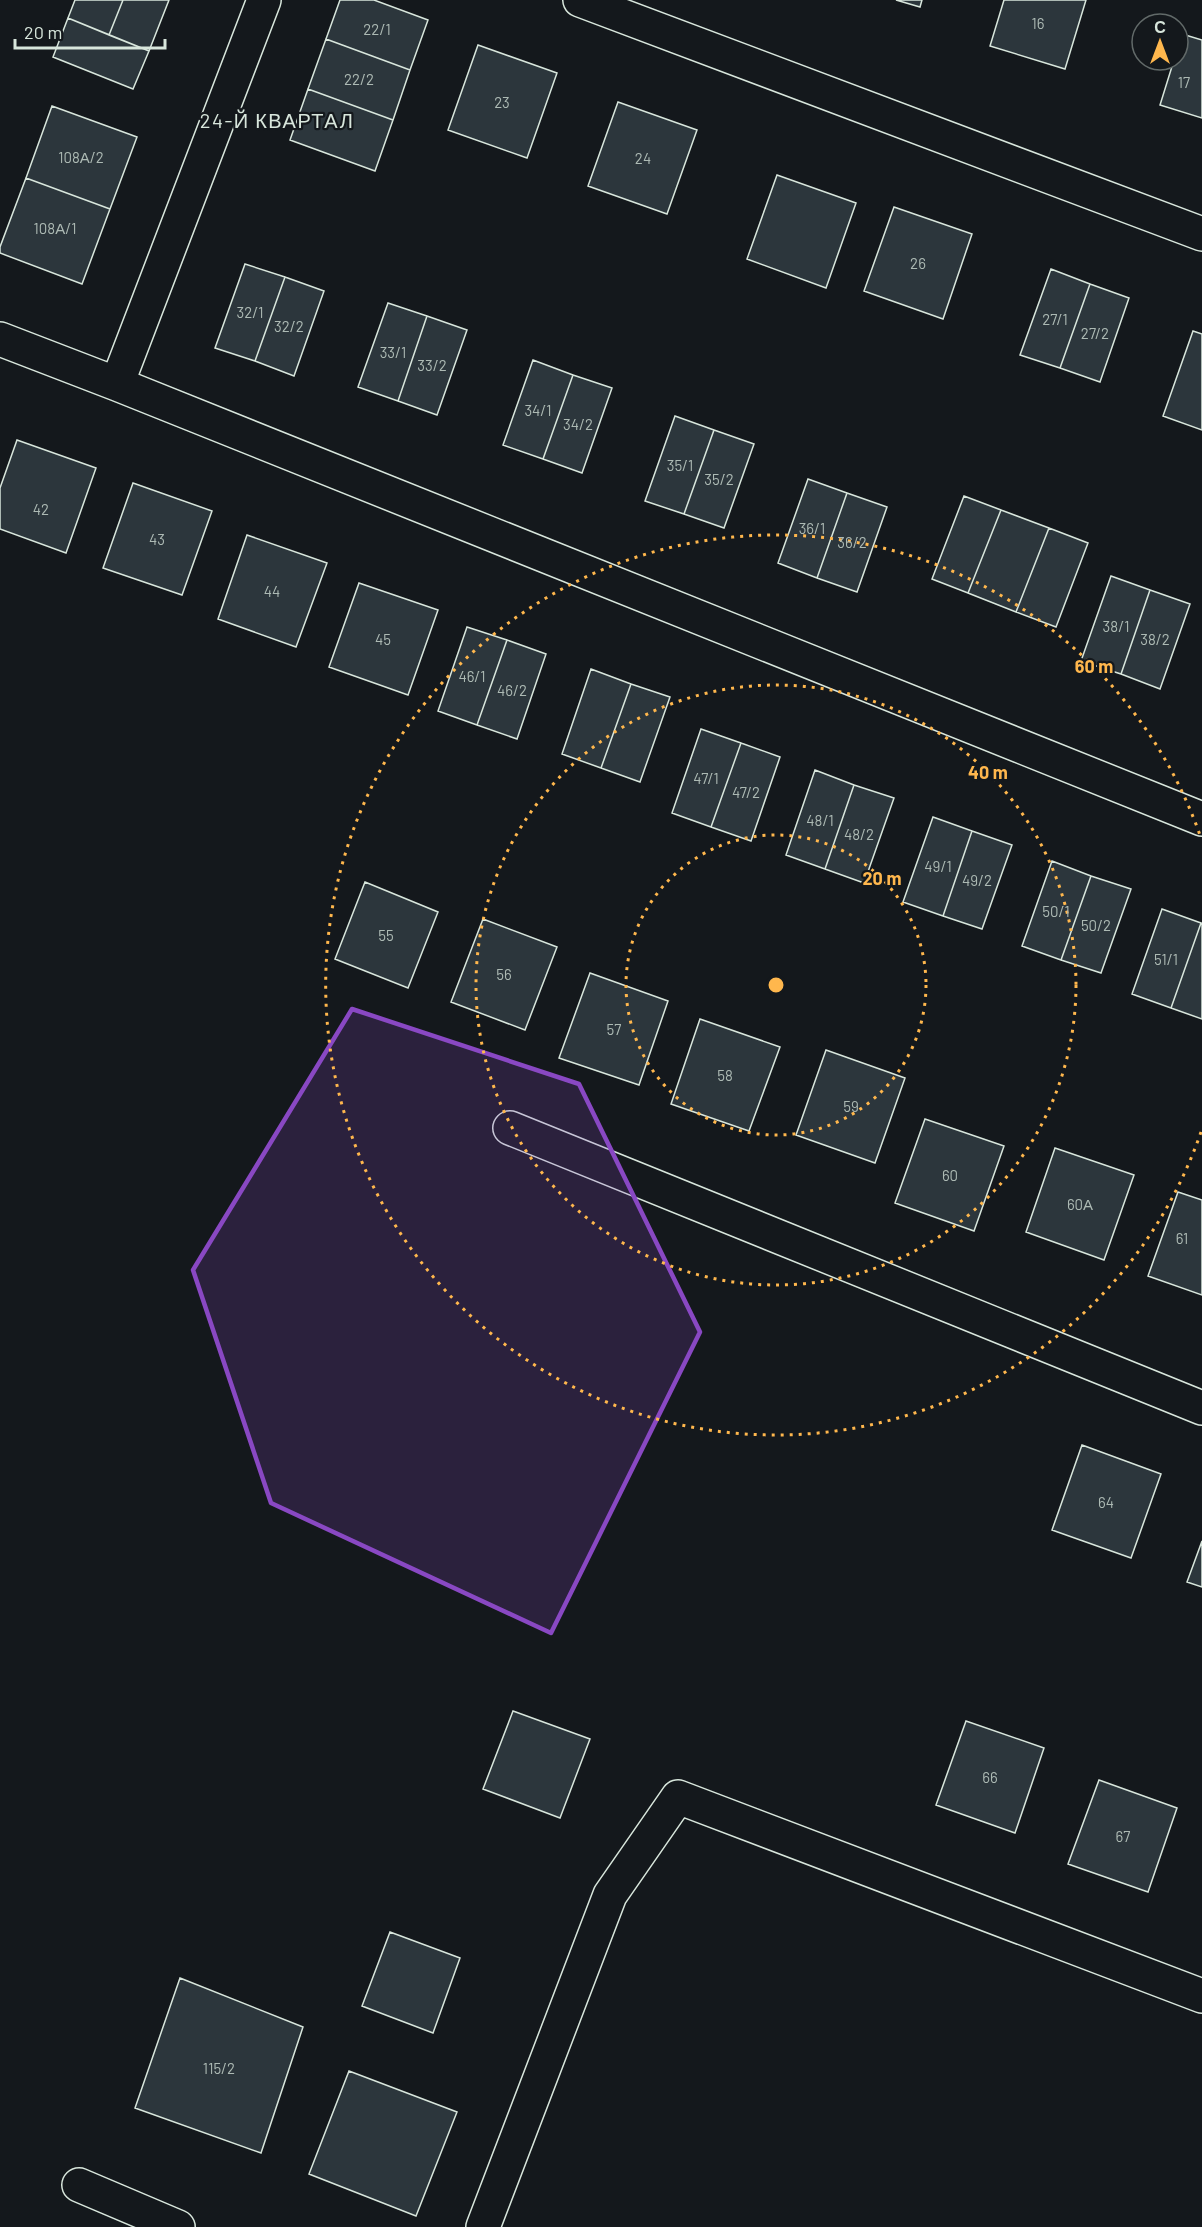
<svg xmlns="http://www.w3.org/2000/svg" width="1202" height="2227" font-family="Barlow,sans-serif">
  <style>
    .building { fill: #2c363c; stroke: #d8e6dc; stroke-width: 1.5 }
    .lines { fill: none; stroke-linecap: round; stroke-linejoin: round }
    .minor-casing { stroke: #d8e6dc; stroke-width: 36 }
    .minor { stroke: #14181c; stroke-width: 33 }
    .marked { fill: #8948c3; fill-opacity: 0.2; stroke: #8948c3; stroke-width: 4.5; stroke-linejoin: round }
    .ring { fill: none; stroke: #ffb74d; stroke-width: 3; stroke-dasharray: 3 6 }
    .labels { text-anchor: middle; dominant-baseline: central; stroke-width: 4.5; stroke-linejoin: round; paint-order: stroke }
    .number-label { font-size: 15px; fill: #adbab4 }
    .neighbourhood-label { font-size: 20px; letter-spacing: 1.5px; fill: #d8e6dc; stroke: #14181c }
    .centre { fill: #ffb74d; stroke: #14181c; stroke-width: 3 }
    .ring-label { font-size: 18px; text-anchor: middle; font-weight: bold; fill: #ffb74d; stroke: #14181c; stroke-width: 4.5; stroke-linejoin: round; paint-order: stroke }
  </style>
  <rect width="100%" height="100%" fill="#14181c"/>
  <path class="building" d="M75,0H123L109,35L68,18Z
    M123,0H169L149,51L109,35Z
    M340,0H374L428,20L410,70L326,39Z
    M896,0H922L920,7Z
    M1004,0H1086L1065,69L990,46Z
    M68,18L149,51L133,89L53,57Z
    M1182,34L1202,40V118L1160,105L1174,60H1178V46Z
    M326,39L410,70L393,120L308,89Z
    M478,45L557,73L527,158L448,130Z
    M308,89L393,120L375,171L290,140Z
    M618,102L697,130L667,214L588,186Z
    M52,106L137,137L110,209L26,178Z
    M777,175L856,203L826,288L747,259Z
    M26,178L110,209L82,284L0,253V247Z
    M894,207L972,234L943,319L864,291Z
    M245,264L285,277L255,361L215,348Z
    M1051,269L1090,284L1060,368L1020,355Z
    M285,277L324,291L294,376L255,361Z
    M1090,284L1129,298L1100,382L1060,368Z
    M388,303L427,316L398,401L358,387Z
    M427,316L467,330L437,415L398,401Z
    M1193,331L1202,334V430L1163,416Z
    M533,360L573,375L543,459L503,445Z
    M573,375L612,388L582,473L543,459Z
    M675,416L714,430L684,514L645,501Z
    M714,430L754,444L724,528L684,514Z
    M17,440L96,468L66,553L0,529V488Z
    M808,479L847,493L817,578L778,563Z
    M133,483L212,511L182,595L103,568Z
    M847,493L887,507L857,592L817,578Z
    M964,496L1001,510L968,593L932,579Z
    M1001,510L1049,528L1016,612L968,593Z
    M1049,528L1088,543L1056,627L1016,612Z
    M247,535L327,563L296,647L218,619Z
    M1111,576L1150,590L1121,674L1081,661Z
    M359,583L438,610L408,695L329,667Z
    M1150,590L1190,604L1160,689L1121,674Z
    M467,627L507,640L477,725L438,711Z
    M507,640L546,654L517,739L477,725Z
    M591,669L631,684L601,768L562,754Z
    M631,684L670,697L640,782L601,768Z
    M701,729L741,743L711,827L672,813Z
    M741,743L780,757L751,841L711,827Z
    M815,770L854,785L825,869L786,855Z
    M854,785L894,798L864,883L825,869Z
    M933,817L972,831L943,916L903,902Z
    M972,831L1012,845L982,929L943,916Z
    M1052,861L1091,876L1061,960L1022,946Z
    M1091,876L1131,889L1101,973L1061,960Z
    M365,882L438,912L408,988L335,959Z
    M1162,909L1201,923L1171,1008L1132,994Z
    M483,919L557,947L525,1030L451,1002Z
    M1201,923L1202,924V1019L1171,1008Z
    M590,973L668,1001L639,1085L559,1058Z
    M700,1019L780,1047L749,1131L671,1104Z
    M826,1050L905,1078L875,1163L796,1135Z
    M925,1119L1004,1146L974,1231L895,1203Z
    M1055,1148L1134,1175L1104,1260L1026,1232Z
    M1178,1192L1202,1200V1295L1148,1276Z
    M1082,1445L1161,1474L1131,1558L1052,1530Z
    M1202,1541V1587L1187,1582Z
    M513,1711L590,1739L560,1818L483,1789Z
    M966,1721L1044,1748L1015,1833L936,1805Z
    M1099,1780L1177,1808L1148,1892L1068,1864Z
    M390,1932L460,1958L433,2033L362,2006Z
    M180,1978L303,2027L261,2153L135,2108Z
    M349,2071L457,2112L416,2216L309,2174Z"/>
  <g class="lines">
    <defs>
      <path id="minor" d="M580,0L1202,234
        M0,339L117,384L1202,819
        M117,384L264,0
        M510,1128L1202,1408
        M79,2185L178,2227
        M483,2227L610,1895L678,1797L1202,1996"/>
    </defs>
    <use href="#minor" class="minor-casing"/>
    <use href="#minor" class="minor"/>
  </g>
  <path class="marked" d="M352,1009L579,1084L700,1332L551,1633L271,1503L193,1270Z"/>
  <g class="ring">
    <circle cx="776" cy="985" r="150"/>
    <circle cx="776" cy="985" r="300"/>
    <path d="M1201 1132A450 450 0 1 1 1201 838"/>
  </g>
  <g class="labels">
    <g class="number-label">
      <text x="1038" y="23">16</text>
      <text x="377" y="29">22/1</text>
      <text x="359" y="79">22/2</text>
      <text x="1184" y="82">17</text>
      <text x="502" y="102">23</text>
      <text x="81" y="157">108А/2</text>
      <text x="643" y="158">24</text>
      <text x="55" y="228">108А/1</text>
      <text x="918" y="263">26</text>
      <text x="250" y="312">32/1</text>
      <text x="1055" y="319">27/1</text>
      <text x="289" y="326">32/2</text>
      <text x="1095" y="333">27/2</text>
      <text x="393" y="352">33/1</text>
      <text x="432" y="365">33/2</text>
      <text x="538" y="410">34/1</text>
      <text x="578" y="424">34/2</text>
      <text x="680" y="465">35/1</text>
      <text x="719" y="479">35/2</text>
      <text x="41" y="509">42</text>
      <text x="812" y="528">36/1</text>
      <text x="157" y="539">43</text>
      <text x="852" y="542">36/2</text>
      <text x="272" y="591">44</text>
      <text x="1116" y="626">38/1</text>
      <text x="383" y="639">45</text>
      <text x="1155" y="639">38/2</text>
      <text x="472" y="676">46/1</text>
      <text x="512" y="690">46/2</text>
      <text x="706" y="778">47/1</text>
      <text x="746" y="792">47/2</text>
      <text x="820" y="820">48/1</text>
      <text x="859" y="834">48/2</text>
      <text x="938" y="866">49/1</text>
      <text x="977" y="880">49/2</text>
      <text x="1056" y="911">50/1</text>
      <text x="1096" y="925">50/2</text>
      <text x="386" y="935">55</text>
      <text x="1166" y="959">51/1</text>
      <text x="504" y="974">56</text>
      <text x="614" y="1029">57</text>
      <text x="725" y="1075">58</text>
      <text x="851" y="1106">59</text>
      <text x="950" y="1175">60</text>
      <text x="1080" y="1204">60А</text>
      <text x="1182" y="1238">61</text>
      <text x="1106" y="1502">64</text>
      <text x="990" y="1777">66</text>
      <text x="1123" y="1836">67</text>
      <text x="219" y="2068">115/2</text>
    </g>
    <g class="neighbourhood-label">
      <text x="277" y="120">24-Й КВАРТАЛ</text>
    </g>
  </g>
  <circle cx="776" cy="985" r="9" class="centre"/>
  <g class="ring-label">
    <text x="1094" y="673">60 m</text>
    <text x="988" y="779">40 m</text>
    <text x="882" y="885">20 m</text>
  </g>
  <g transform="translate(1160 42)"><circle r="28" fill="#14181c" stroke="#626a69" stroke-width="1.5"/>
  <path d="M0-4.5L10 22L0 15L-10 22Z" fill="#ffb74d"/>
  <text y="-9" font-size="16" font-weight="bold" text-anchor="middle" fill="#d8e6dc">С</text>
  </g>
  <path d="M15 39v9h150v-9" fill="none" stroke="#d8e6dc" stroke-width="3"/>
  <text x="24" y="39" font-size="18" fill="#d8e6dc" stroke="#14181c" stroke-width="4.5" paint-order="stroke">20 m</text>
</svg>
